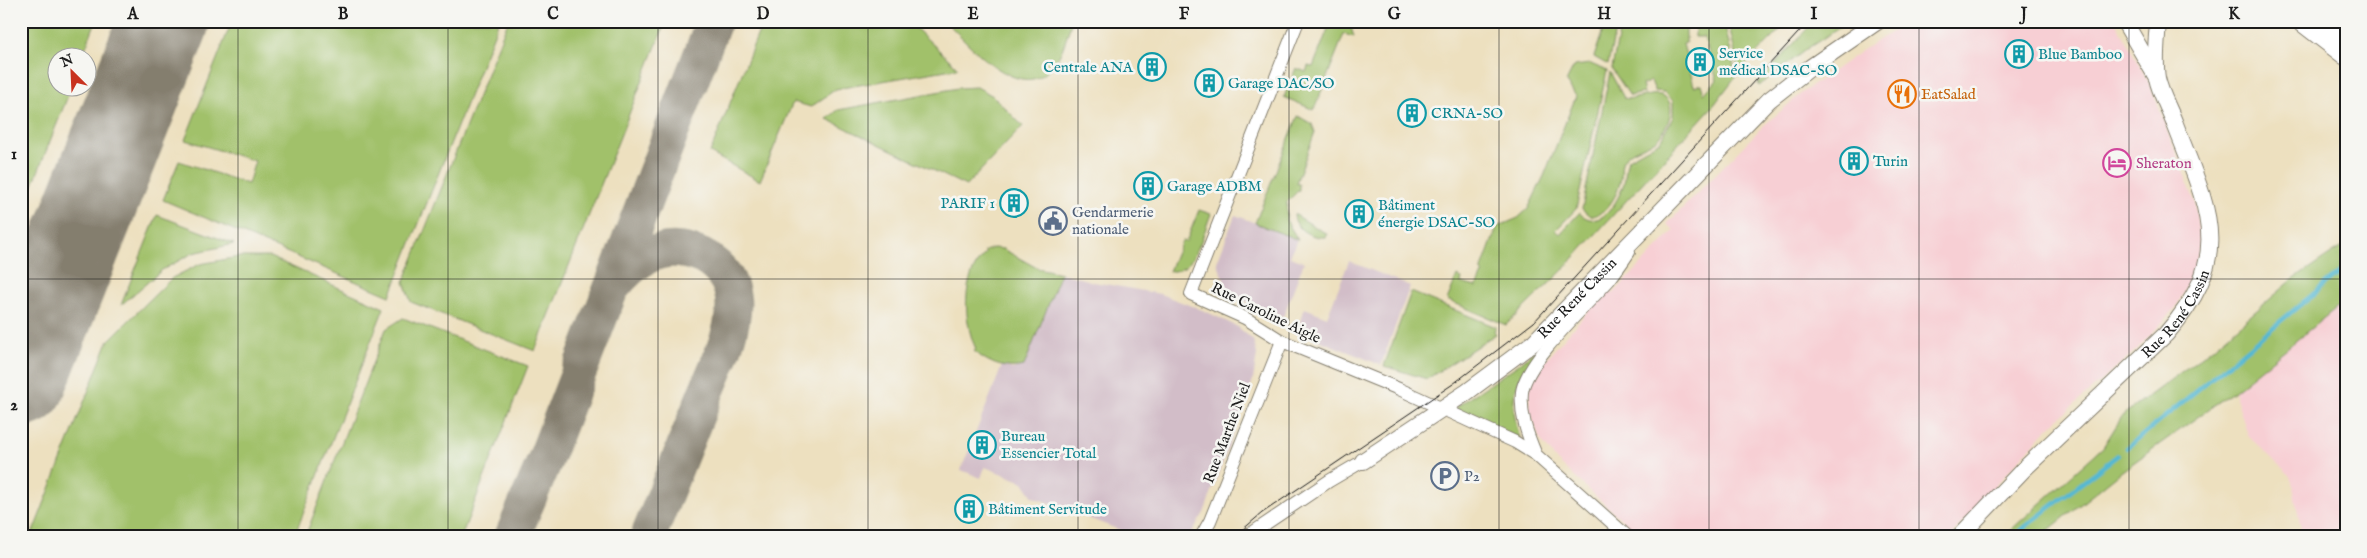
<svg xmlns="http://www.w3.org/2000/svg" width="2367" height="558" font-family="'IM FELL English',serif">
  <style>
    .built { fill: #f7cfd4 }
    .industrial { fill: #d2bdc8 }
    .green { fill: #a1c16a; stroke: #5e6e43 }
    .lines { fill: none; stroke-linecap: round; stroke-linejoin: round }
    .stream { stroke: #55b8d3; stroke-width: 4.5 }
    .taxiway { stroke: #847e6e; stroke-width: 36 }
    .runway { stroke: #847e6e; stroke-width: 91 }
    .minor-casing { stroke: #847e6e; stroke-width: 14 }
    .tertiary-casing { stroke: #847e6e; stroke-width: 18 }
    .primary-casing { stroke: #847e6e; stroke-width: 22 }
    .minor { stroke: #fff; stroke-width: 12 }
    .tertiary { stroke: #fff; stroke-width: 16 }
    .primary { stroke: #fff; stroke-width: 20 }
    .tram { stroke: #1c1c1c; stroke-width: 1 }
    .grid { fill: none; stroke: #1c1c1c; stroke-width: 1; stroke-opacity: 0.55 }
    .labels { text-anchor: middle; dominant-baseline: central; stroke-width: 5; stroke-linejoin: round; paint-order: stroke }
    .culture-label { font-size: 15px; fill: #0d838f; stroke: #f6f6f2; text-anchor: start }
    .food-label { font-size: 15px; fill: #c56008; stroke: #f6f6f2; text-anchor: start }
    .hotel-label { font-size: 15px; fill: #b23c85; stroke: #f6f6f2; text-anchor: start }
    .service-label { font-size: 15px; fill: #4e5e75; stroke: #f6f6f2; text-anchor: start }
    .street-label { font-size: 15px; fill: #1c1c1c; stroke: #f6f6f2 }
    .neatline { fill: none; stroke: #1c1c1c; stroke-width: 2 }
    .grid-label { font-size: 16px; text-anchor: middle; font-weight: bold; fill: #1c1c1c }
  </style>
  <rect width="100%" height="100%" fill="#f6f6f2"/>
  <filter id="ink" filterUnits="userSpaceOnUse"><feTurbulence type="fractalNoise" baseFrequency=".02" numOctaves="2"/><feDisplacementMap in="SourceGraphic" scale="10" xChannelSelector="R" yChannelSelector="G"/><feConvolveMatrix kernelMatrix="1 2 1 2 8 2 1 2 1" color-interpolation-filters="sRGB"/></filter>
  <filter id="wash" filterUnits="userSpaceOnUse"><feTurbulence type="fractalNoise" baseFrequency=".0096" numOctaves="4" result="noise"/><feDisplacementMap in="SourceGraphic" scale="20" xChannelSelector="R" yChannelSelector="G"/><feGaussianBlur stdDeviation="1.12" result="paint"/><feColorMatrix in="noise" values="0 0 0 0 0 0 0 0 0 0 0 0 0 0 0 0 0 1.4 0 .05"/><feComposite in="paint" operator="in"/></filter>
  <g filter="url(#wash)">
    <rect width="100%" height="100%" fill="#ede0bf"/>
    <path class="built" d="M1909,21H2115L2149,83L2195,202L2200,242L2196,269L2175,309L2136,350L2046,430L1949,537H1641L1557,461L1539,438L1529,408V393L1533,374L1608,288L1614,293L1674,230L1667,224L1762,127L1803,92L1863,50Z
      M2346,300V537H2312L2301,529L2291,476L2248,436L2234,391Z"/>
    <path class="industrial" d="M1235,215L1297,239L1290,257L1304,262L1283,317L1230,295L1217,262Z
      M1349,261L1410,286L1381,365L1296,331L1305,308L1327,317Z
      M1061,273L1094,282L1160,294L1205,311L1238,327L1253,340L1257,354L1253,380L1204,513L1192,532L1185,537H1138L1033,497L1023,482L985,467L981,478L961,470L1002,366L1012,369L1024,366Z"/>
    <path class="green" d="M21,21H96L82,57L58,58V88H71L21,215Z
      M232,21H499L390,296L163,200L179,161L248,184L255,161L185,140Z
      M508,21H666L535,351L411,302L404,282Z
      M763,21H908L958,68L836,89L811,107L793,102L760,181L710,153Z
      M945,21H1072C1067,35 1063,53 1054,64C1022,109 970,44 945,21Z
      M1331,21H1349L1354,37L1344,34L1314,110L1284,97L1296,68L1306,72L1308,66L1313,67Z
      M1606,21H1617L1608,65L1594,57Z
      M1621,21H1679L1680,27L1686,26V43L1683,44L1694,86L1701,84L1704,94L1717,80L1704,37H1695V28L1706,26L1705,21H1724L1736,76L1714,105L1561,272L1506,325L1447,300L1457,276L1462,279L1461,283L1476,287L1483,272L1481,271L1497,227L1518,218L1528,209L1544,176L1576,96L1566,82L1574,66L1591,64L1607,71L1576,209L1556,230L1560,234L1579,213C1600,232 1616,205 1623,186C1626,178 1625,168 1628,159L1660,141L1673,117V101L1664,92L1655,91L1651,81L1642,85L1644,93L1630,96L1612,69Z
      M1728,21H1789L1739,71Z
      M1814,21H1850L1808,48L1759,86L1758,83Z
      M1610,72L1624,98C1636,102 1659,87 1668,100C1676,112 1664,134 1654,141C1644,148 1631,149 1624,159C1620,164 1622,171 1621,177C1619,193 1607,216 1590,216L1582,209Z
      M977,87L993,96L1023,126L966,186L827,119L838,110L958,88Z
      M1298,116L1312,124L1315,132L1296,183L1299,184V190L1287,202L1286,220L1298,240L1255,223Z
      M1199,210L1211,214C1203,233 1195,274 1169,271L1182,241L1186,242Z
      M1294,214L1327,234L1325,237C1311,238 1294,229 1294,214Z
      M157,215L234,244L193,253L162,270L121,305Z
      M2346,244V300L2234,391L2122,471L2040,537H2003L2103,447L2123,415L2204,355L2290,282Z
      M993,248L1003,249L1037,268L1061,273L1024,366C1005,370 989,364 974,351L976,349C963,321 961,276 985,254V251Z
      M238,257H270L384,308L294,537H31L108,341L172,278L200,264Z
      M1411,292L1496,327L1494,331L1496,334L1427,379L1384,366Z
      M403,318L528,366L461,537H305L386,329Z
      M1540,346C1517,381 1506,394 1520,438L1458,412L1456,407L1519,364Z"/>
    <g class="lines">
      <path class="stream" d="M2127,448L2346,267
        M2012,537L2118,455"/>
      <path class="taxiway" d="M614,285C632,263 655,245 685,251C709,255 730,273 733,298C737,330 713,373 702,402C684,447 666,492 648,537
        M512,537L545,460L714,21"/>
      <path class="runway" d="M21,382L164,21"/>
    </g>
  </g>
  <g filter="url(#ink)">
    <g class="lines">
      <defs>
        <path id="minor" d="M1298,21L1191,294L1245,318L1282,341L1399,389L1515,442L1536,455L1628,537
          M1536,455C1527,434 1520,415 1522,392C1526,361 1587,305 1609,280C1616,271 1623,261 1629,252
          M1201,537L1210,521L1282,341
          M1246,537L1329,481L1363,461"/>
        <g id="tertiary">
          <path d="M2124,21L2156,76"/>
          <path id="s1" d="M1363,461L1467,392L1533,343L1769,100L1811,67L1878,21"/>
          <path id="s2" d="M1959,537L2023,470L2166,334C2235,255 2209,211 2175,124C2170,110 2160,93 2157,78C2154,60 2157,39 2158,21"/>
        </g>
        <path id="primary" d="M2302,21L2346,55
          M2333,21L2346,32"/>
      </defs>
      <use href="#minor" class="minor-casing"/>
      <use href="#tertiary" class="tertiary-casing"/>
      <use href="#primary" class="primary-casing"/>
      <use href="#minor" class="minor"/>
      <use href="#tertiary" class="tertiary"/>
      <use href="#primary" class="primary"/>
      <path class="tram" d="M1234,537L1262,513L1453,384L1534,322L1809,21"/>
    </g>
  </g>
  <path class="grid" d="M238,21V537M448,21V537M658,21V537M868,21V537M1078,21V537M1289,21V537M1499,21V537M1709,21V537M1919,21V537M2129,21V537M21,279H2346"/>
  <defs>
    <symbol id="building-ring" viewBox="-11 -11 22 22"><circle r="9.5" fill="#f6f6f2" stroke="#0f9aa8" stroke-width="1.5"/><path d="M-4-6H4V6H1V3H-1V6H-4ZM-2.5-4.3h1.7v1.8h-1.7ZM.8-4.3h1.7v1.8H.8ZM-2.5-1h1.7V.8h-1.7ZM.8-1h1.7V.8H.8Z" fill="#0f9aa8"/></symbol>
    <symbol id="restaurant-ring" viewBox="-11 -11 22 22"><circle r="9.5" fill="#f6f6f2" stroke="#e8710a" stroke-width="1.5"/><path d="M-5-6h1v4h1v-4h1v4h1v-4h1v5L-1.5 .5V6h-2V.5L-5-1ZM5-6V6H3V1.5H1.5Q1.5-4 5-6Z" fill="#e8710a"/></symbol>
    <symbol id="hotel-ring" viewBox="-11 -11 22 22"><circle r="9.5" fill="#f6f6f2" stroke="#d1479c" stroke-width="1.5"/><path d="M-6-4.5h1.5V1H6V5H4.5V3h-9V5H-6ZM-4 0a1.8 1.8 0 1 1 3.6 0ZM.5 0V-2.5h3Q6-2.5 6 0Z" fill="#d1479c"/></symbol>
    <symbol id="civic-ring" viewBox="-11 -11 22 22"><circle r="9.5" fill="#f6f6f2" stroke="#5c6f8a" stroke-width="1.5"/><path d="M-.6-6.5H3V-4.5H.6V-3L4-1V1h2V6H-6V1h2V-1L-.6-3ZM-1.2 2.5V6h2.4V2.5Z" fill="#5c6f8a"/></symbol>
    <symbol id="parking-ring" viewBox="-11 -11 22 22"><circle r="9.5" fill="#f6f6f2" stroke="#5c6f8a" stroke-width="1.5"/><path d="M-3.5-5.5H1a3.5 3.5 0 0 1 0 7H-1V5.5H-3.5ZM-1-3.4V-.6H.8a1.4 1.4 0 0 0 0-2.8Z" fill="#5c6f8a"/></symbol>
  </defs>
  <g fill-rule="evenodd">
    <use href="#building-ring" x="2003" y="38" width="32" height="32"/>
    <use href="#building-ring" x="1684" y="46" width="32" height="32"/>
    <use href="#building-ring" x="1136" y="51" width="32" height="32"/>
    <use href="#building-ring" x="1193" y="67" width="32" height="32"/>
    <use href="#restaurant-ring" x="1886" y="78" width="32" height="32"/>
    <use href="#building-ring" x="1396" y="97" width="32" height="32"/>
    <use href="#building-ring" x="1838" y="145" width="32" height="32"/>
    <use href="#hotel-ring" x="2101" y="147" width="32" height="32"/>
    <use href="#building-ring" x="1132" y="170" width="32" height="32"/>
    <use href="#building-ring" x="998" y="187" width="32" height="32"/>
    <use href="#building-ring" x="1343" y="198" width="32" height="32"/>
    <use href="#civic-ring" x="1037" y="205" width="32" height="32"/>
    <use href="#building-ring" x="966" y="429" width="32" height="32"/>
    <use href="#parking-ring" x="1429" y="460" width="32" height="32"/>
    <use href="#building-ring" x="953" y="493" width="32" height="32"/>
  </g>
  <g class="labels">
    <g class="culture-label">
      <text x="1719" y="53">Service<tspan x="1719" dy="17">médical DSAC-SO</tspan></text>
      <text x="2038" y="54">Blue Bamboo</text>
      <text x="1133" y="67" text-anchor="end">Centrale ANA</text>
      <text x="1228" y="83">Garage DAC/SO</text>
      <text x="1431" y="113">CRNA-SO</text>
      <text x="1873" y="161">Turin</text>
      <text x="1167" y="186">Garage ADBM</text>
      <text x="995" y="203" text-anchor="end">PARIF 1</text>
      <text x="1378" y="205">Bâtiment<tspan x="1378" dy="17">énergie DSAC-SO</tspan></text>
      <text x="1001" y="436">Bureau<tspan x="1001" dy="17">Essencier Total</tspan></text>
      <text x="988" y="509">Bâtiment Servitude</text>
    </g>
    <g class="food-label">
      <text x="1921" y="94">EatSalad</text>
    </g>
    <g class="hotel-label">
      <text x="2136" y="163">Sheraton</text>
    </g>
    <g class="service-label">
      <text x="1072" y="212">Gendarmerie<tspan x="1072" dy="17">nationale</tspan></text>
      <text x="1464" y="476">P2</text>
    </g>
    <g class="street-label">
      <text stroke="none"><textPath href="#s1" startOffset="270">Rue René Cassin</textPath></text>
      <text stroke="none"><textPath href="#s2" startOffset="312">Rue René Cassin</textPath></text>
      <text transform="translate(1266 313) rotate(26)">Rue Caroline Aigle</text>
      <text transform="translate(1227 433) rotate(-69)">Rue Marthe Niel</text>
    </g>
  </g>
  <rect width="2367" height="558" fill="none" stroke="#f6f6f2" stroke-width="55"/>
  <g transform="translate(72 72) rotate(336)"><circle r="24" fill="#f6f6f2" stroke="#9f9f9c"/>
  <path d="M0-4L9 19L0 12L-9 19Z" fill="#c8321e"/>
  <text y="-8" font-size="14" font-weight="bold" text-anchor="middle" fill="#1c1c1c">N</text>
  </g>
  <rect x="28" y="28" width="2312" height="502" class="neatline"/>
  <g class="grid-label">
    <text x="133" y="19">A</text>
    <text x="343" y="19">B</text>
    <text x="553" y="19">C</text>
    <text x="763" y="19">D</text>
    <text x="973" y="19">E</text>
    <text x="1184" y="19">F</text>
    <text x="1394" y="19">G</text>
    <text x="1604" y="19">H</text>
    <text x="1814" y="19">I</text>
    <text x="2024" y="19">J</text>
    <text x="2234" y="19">K</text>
    <text x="14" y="159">1</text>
    <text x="14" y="410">2</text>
  </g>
</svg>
